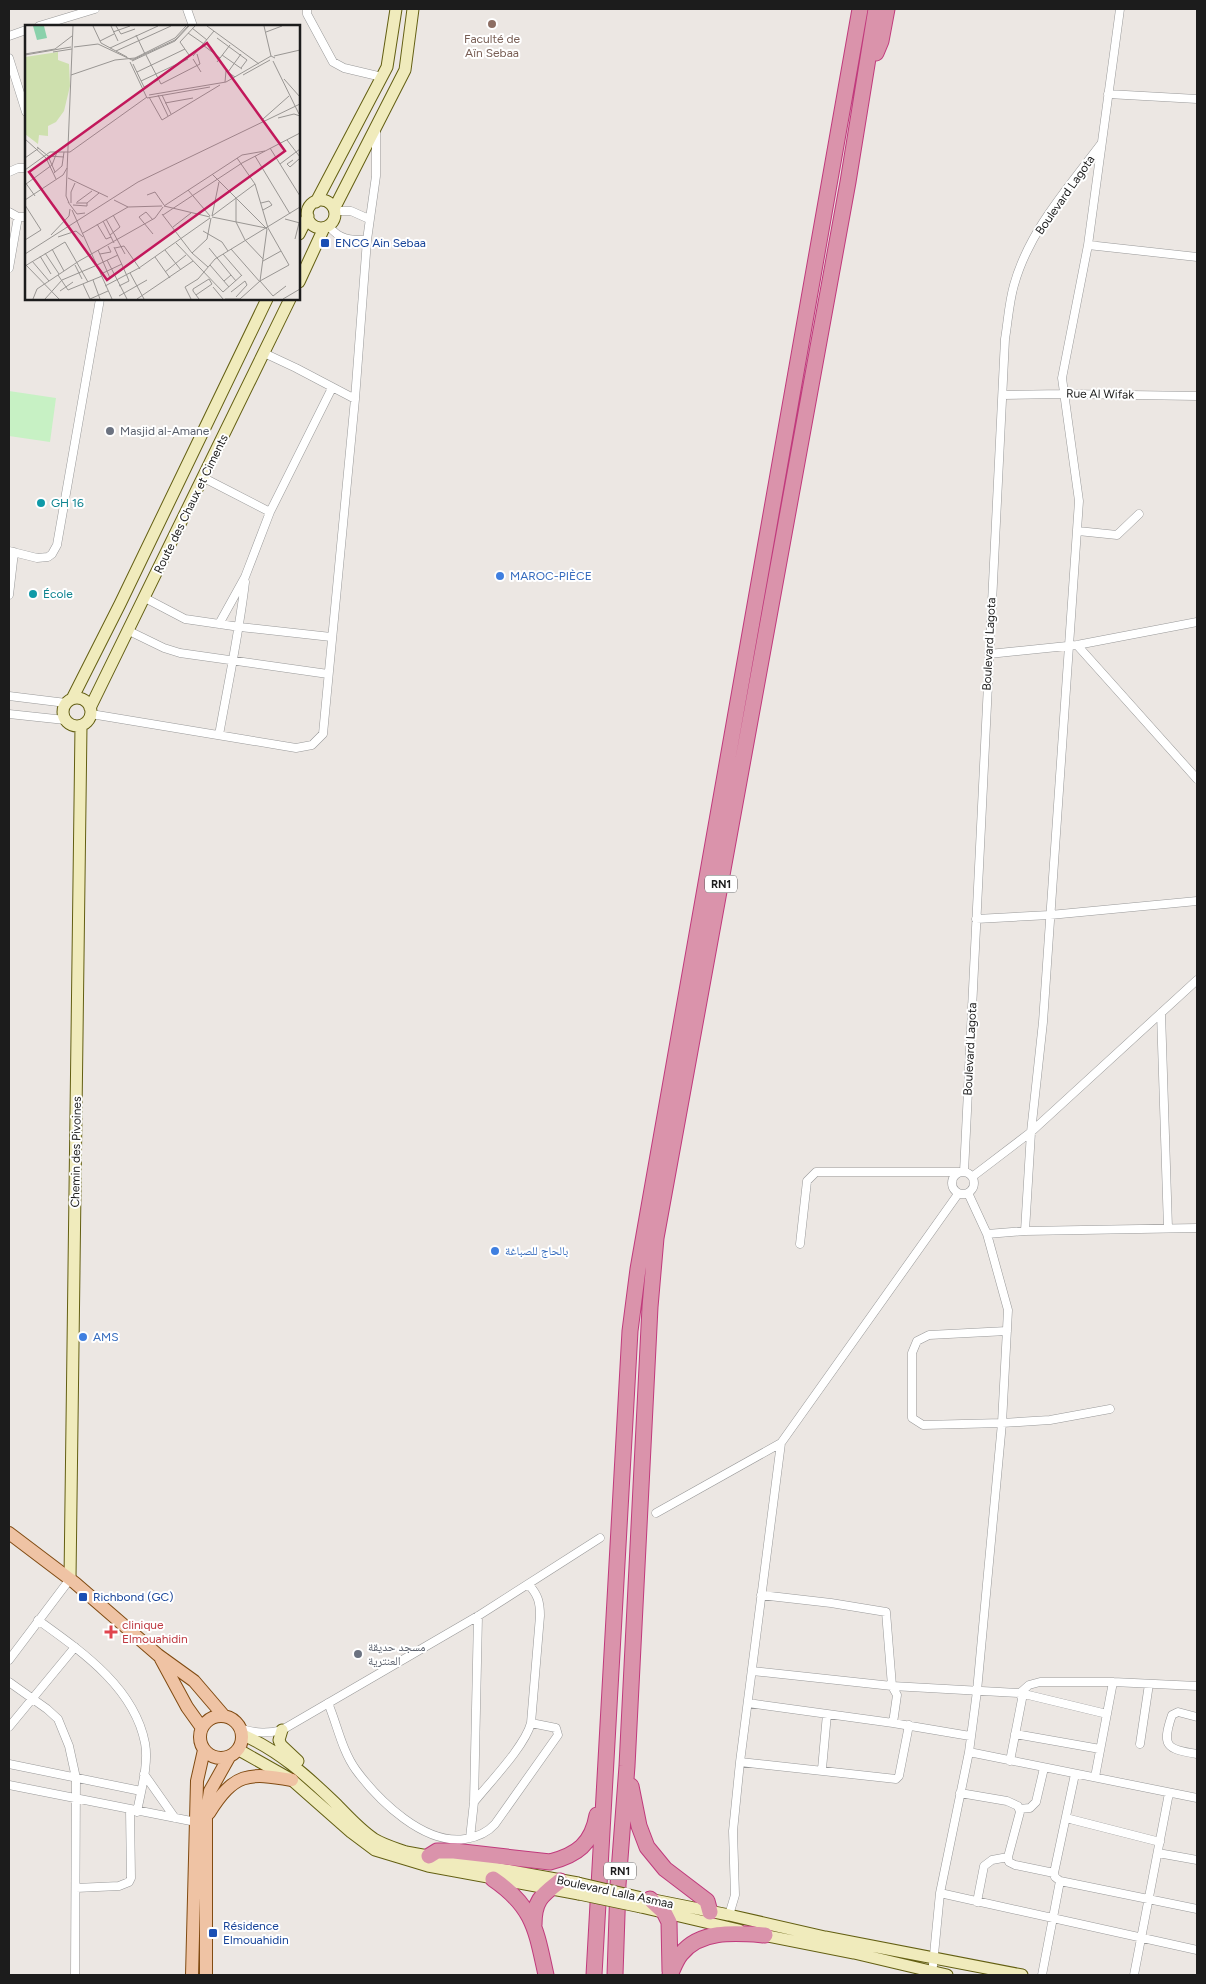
<svg xmlns="http://www.w3.org/2000/svg" width="1206" height="1984" font-family="Figtree,'Noto Naskh Arabic',sans-serif">
  <style>
    .park { fill: #c7f1c4 }
    .lines { fill: none; stroke-linecap: round; stroke-linejoin: round }
    .street-casing { stroke: #999; stroke-width: 9 }
    .secondary-casing { stroke: #635f12; stroke-width: 13 }
    .primary-casing { stroke: #814b12; stroke-width: 14 }
    .highway-casing { stroke: #c03a7c; stroke-width: 17 }
    .street { stroke: #fff; stroke-width: 8 }
    .secondary { stroke: #f0ebbc; stroke-width: 11 }
    .primary { stroke: #efc3a4; stroke-width: 12 }
    .highway { stroke: #da93ab; stroke-width: 15 }
    .secondary-bridge-casing { stroke: #635f12; stroke-width: 13; stroke-linecap: butt }
    .secondary-bridge { stroke: #f0ebbc; stroke-width: 11 }
    .education-dot { fill: #8d6e63; stroke: #fff; stroke-width: 2 }
    .transit-dot { fill: #1a4fb4; stroke: #fff; stroke-width: 2 }
    .worship-dot { fill: #6b7280; stroke: #fff; stroke-width: 2 }
    .culture-dot { fill: #0f9aa8; stroke: #fff; stroke-width: 2 }
    .shop-dot { fill: #3f7fe0; stroke: #fff; stroke-width: 2 }
    .health-dot { fill: #e0444e; stroke: #fff; stroke-width: 2 }
    .labels { text-anchor: middle; dominant-baseline: central; stroke-width: 4; stroke-linejoin: round; paint-order: stroke }
    .shield { fill: #fff; stroke: #606060; stroke-width: 1 }
    .shield-label { font-size: 11px; font-weight: bold; fill: #1c1c1c }
    .education-label { font-size: 12px; fill: #785e54; stroke: #fff }
    .street-label { font-size: 12px; fill: #1c1c1c; stroke: #fff }
    .transit-label { font-size: 12px; fill: #164399; stroke: #fff; text-anchor: start }
    .worship-label { font-size: 12px; fill: #5b616d; stroke: #fff; text-anchor: start }
    .culture-label { font-size: 12px; fill: #0d838f; stroke: #fff; text-anchor: start }
    .shop-label { font-size: 12px; fill: #366cbe; stroke: #fff; text-anchor: start }
    .health-label { font-size: 12px; fill: #be3a42; stroke: #fff; text-anchor: start }
    .inset-road { fill: none; stroke: #999693; stroke-width: 1 }
    .view { fill: #c2185b; fill-opacity: 0.15; stroke: #c2185b; stroke-width: 2.5 }
    .inset-edge { fill: none; stroke: #1c1c1c; stroke-width: 2.5 }
  </style>
  <rect width="100%" height="100%" fill="#ece7e3"/>
  <path class="park" d="M9,391L56,398L50,442L9,436Z"/>
  <g class="lines">
    <defs>
      <path id="street" d="M187,9L193,26
        M307,9V14L333,62L344,68L382,77
        M39,26L95,9
        M9,36L26,30
        M9,58L26,112
        M1108,94L1197,99
        M9,172L18,168H26
        M335,211H351L369,219
        M9,212L18,217H26
        M329,226C339,240 351,240 367,240
        M1088,245L1197,257
        M9,268L18,217
        M264,353L296,368L355,399
        M1003,395L1064,394L1197,396
        M204,478L270,512
        M1078,531L1117,535L1139,514
        M9,551L37,558L48,557L52,554L57,545L100,299
        M9,595L14,552
        M145,598L185,619L240,627L331,637
        M219,624L245,577L270,512L332,388
        M129,631L164,648L180,653L328,674
        M1077,645L1197,779
        M989,654L1077,645L1197,622
        M9,696L66,703
        M9,714L65,720
        M91,714L296,748L312,745L323,734L355,399L367,240L376,176V128
        M219,735C228,684 239,634 245,582
        M976,919L1050,915L1197,901
        M1161,1013L1168,1228
        M952 1183a11 11 0 1 1 22 0a11 11 0 1 1-22 0Z
        M964,1172L1005,339C1008,321 1009,302 1014,285C1029,231 1068,188 1101,144
        M972,1177L1031,1132L1197,980
        M1025,1231L1031,1132L1043,1022L1079,501L1062,378L1088,245L1120,9
        M987,1234L1025,1231L1197,1228
        M800,1244L807,1181L816,1172H960
        M1007,1331L929,1335L917,1341L912,1353V1418L923,1425L1002,1423L1050,1420L1110,1409
        M656,1513L781,1443L958,1194
        M761,1595L831,1603L886,1612L892,1686L897,1695L893,1723
        M38,1620C81,1651 134,1687 145,1743C149,1764 141,1790 137,1812
        M9,1660L70,1579
        M752,1671L892,1686L1020,1693L1107,1714
        M9,1682L47,1709L58,1719L69,1746L76,1778L75,1975
        M328,1703C337,1724 342,1751 356,1770C379,1801 424,1845 465,1839C478,1837 487,1833 495,1824L558,1735L556,1728L531,1723
        M748,1703L893,1723L970,1736
        M1197,1717L1178,1712L1172,1715C1161,1747 1167,1749 1197,1754
        M9,1727L75,1647
        M241,1729C257,1733 267,1734 282,1730L478,1616L600,1538
        M1015,1734L1100,1749
        M1140,1744L1149,1684
        M969,1752L1197,1798
        M1010,1761L1022,1699L1020,1693L1029,1685L1040,1682H1113L1197,1686
        M740,1762L896,1779L899,1776L909,1725
        M9,1764L141,1791
        M822,1769L827,1714
        M144,1774L175,1818
        M1075,1774L1054,1873L1055,1877L1060,1881L1197,1909
        M1095,1777L1113,1682
        M9,1785L196,1822
        M960,1793L1007,1801L1018,1806L1020,1812L1008,1857L1009,1862L1015,1865L1054,1873
        M474,1802C490,1782 525,1746 531,1723L540,1616C540,1602 538,1595 529,1585
        M1019,1809L1030,1808L1036,1802L1044,1768
        M1066,1818L1160,1842
        M470,1838L474,1802L478,1616
        M1158,1853L1197,1860
        M76,1888L119,1886L129,1882L131,1878L130,1810
        M940,1893L1197,1950
        M977,1902L984,1866L992,1860L1008,1857
        M729,1915L735,1895L733,1831L740,1762L781,1443
        M932,1975L940,1893L969,1752L977,1691L1002,1423L1008,1310L987,1234L968,1193
        M1042,1975L1060,1881
        M1134,1975L1169,1793"/>
      <path id="secondary" d="M307 214a14 14 0 1 1 28 0a14 14 0 1 1-28 0Z
        M316,202L387,67L396,9
        M334,209L405,70L413,9
        M299,234L308,216
        M299,282L324,228
        M63 712a14 14 0 1 1 28 0a14 14 0 1 1-28 0Z
        M72,699L120,604L267,299
        M90,708L290,299
        M70,1579L81,726
        M282,1730L279,1740L281,1745L298,1761
        M243,1735C278,1750 307,1776 335,1803C347,1815 359,1829 374,1839C384,1845 395,1848 406,1852L578,1883
        M239,1750L292,1780L351,1832L375,1850L428,1866L579,1894
        M649,1899L729,1915L825,1937L1022,1975
        M641,1907L739,1930
        M758,1934L854,1953L947,1975"/>
      <path id="primary" d="M9,1533L75,1583L158,1655L194,1681L224,1716
        M161,1659L187,1707L202,1728
        M200 1737a21 21 0 1 1 42 0a21 21 0 1 1-42 0Z
        M209,1813C234,1773 248,1772 292,1780
        M192,1975L197,1781L204,1750
        M206,1975V1817L210,1791L229,1757"/>
      <path id="highway" d="M876,53L881,41L887,9
        M631,1786L639,1826L647,1847L665,1869L707,1901L710,1912
        M429,1856L437,1851H454L550,1862C577,1855 592,1844 597,1815
        M493,1879C534,1907 536,1930 546,1975
        M650,1899L664,1912L669,1922L670,1971
        M534,1925C534,1900 542,1895 560,1881
        M594,1975L630,1331L638,1269L860,9
        M615,1975L618,1885L627,1766L650,1307L656,1238L848,182L876,9
        M670,1975C673,1969 676,1960 681,1954C701,1929 737,1933 765,1935"/>
    </defs>
    <use href="#street" class="street-casing"/>
    <use href="#secondary" class="secondary-casing"/>
    <use href="#primary" class="primary-casing"/>
    <use href="#highway" class="highway-casing"/>
    <use href="#street" class="street"/>
    <use href="#secondary" class="secondary"/>
    <use href="#primary" class="primary"/>
    <use href="#highway" class="highway"/>
    <defs>
      <path id="secondary-bridge" d="M578,1883L642,1898
        M579,1894L641,1907"/>
    </defs>
    <use href="#secondary-bridge" class="secondary-bridge-casing"/>
    <use href="#secondary-bridge" class="secondary-bridge"/>
  </g>
  <circle class="education-dot" cx="492" cy="24" r="5"/>
  <g class="transit-dot">
    <rect x="320" y="238" width="10" height="10" rx="2.5"/>
    <rect x="78" y="1592" width="10" height="10" rx="2.5"/>
    <rect x="208" y="1928" width="10" height="10" rx="2.5"/>
  </g>
  <g class="worship-dot">
    <circle cx="110" cy="431" r="5"/>
    <circle cx="358" cy="1654" r="5"/>
  </g>
  <g class="culture-dot">
    <circle cx="41" cy="503" r="5"/>
    <circle cx="33" cy="594" r="5"/>
  </g>
  <g class="shop-dot">
    <circle cx="500" cy="576" r="5"/>
    <circle cx="495" cy="1251" r="5"/>
    <circle cx="83" cy="1337" r="5"/>
  </g>
  <path class="health-dot" d="M108.5 1624.5h5v5h5v5h-5v5h-5v-5h-5v-5h5z"/>
  <g class="labels">
    <g class="shield">
      <rect x="705" y="875.5" width="32" height="17" rx="4"/>
      <rect x="604" y="1862.5" width="32" height="17" rx="4"/>
    </g>
    <g class="shield-label">
      <text x="721" y="884">RN1</text>
      <text x="620" y="1871">RN1</text>
    </g>
    <g class="education-label">
      <text x="492" y="39">Faculté de<tspan x="492" dy="14">Aïn Sebaa</tspan></text>
    </g>
    <g class="street-label">
      <text transform="translate(1065 195) rotate(-55)">Boulevard Lagota</text>
      <text transform="translate(1100 394) rotate(1)">Rue Al Wifak</text>
      <text transform="translate(191 504) rotate(-64)">Route des Chaux et Ciments</text>
      <text transform="translate(989 644) rotate(-87)">Boulevard Lagota</text>
      <text transform="translate(970 1049) rotate(-87)">Boulevard Lagota</text>
      <text transform="translate(76 1152) rotate(-89)">Chemin des Pivoines</text>
      <text transform="translate(615 1892) rotate(12)">Boulevard Lalla Asmaa</text>
    </g>
    <g class="transit-label">
      <text x="335" y="243">ENCG Ain Sebaa</text>
      <text x="93" y="1597">Richbond (GC)</text>
      <text x="223" y="1926">Résidence<tspan x="223" dy="14">Elmouahidin</tspan></text>
    </g>
    <g class="worship-label">
      <text x="120" y="431">Masjid al-Amane</text>
      <text x="368" y="1647">مسجد حديقة<tspan x="368" dy="14">العنترية</tspan></text>
    </g>
    <g class="culture-label">
      <text x="51" y="503">GH 16</text>
      <text x="43" y="594">École</text>
    </g>
    <g class="shop-label">
      <text x="510" y="576">MAROC-PIÈCE</text>
      <text x="505" y="1251">بالحاج للصباغة</text>
      <text x="93" y="1337">AMS</text>
    </g>
    <g class="health-label">
      <text x="122" y="1625">clinique<tspan x="122" dy="14">Elmouahidin</tspan></text>
    </g>
  </g>
  <g transform="translate(25 25)">
    <rect width="275" height="275" fill="#ece7e3"/>
    <path d="M33,27V35L44,39L45,61L39,86L31,97L23,101V111L14,110L13,119L0,109V32Z" fill="#cee0ae"/>
    <path d="M8,1H19L22,13L12,15Z" fill="#8ad1ab"/>
    <path class="inset-road" d="M68,1L76,18L102,32M86,1L93,16M91,1L96,9L110,4M182,1L234,39M239,1L246,31M167,3L182,15M88,7L105,1M241,7L257,1M163,8L179,19M111,10L120,29M192,13L222,35L216,43M75,16L89,9M155,17L170,1M155,17L164,30M178,20L195,33M49,22L73,19L107,35L150,15L163,1M85,23L133,1M91,26L146,1M28,27L47,24M0,29L30,24L47,11M0,30L46,22M121,30L136,59L175,39L172,29M197,30L217,44M168,31L189,6M249,31L275,25M168,34L176,47M107,36L150,16L164,1M248,36L274,89M105,37L122,73L185,62M192,37L205,20M108,39L119,62M112,47L160,24M203,47L216,29M46,50L90,35L110,33L150,13L161,1M218,50L245,35M259,54L275,72M116,56L163,34M200,57L201,46L210,52M119,62L133,55M124,70L201,57L246,31L250,33M133,70L143,91M137,70L146,89M124,72L137,95L195,60M140,78L168,73M253,93L269,89L275,91M238,94L264,71M0,114L21,133L31,154M262,115L275,132M12,122L23,131L30,147M245,123L275,171M23,131L39,132M230,131L265,189M0,133L14,123M212,133L230,159L243,203L264,240L235,256L248,271L261,261M268,135L262,139L265,142L274,134M255,139L275,124M0,145L25,127H45L122,72M29,148L37,141L39,127M187,149L242,204L235,256L215,274H200M43,153L83,172M0,157L10,171M1,159L27,140L32,127M163,165L185,191M122,170L130,167L139,180M211,174V197L220,215L238,234M0,175L38,150L42,143M89,175L103,182L137,181M43,177L52,189L60,188M52,177L67,166M44,178L41,171L48,1M46,178V167L50,158M51,178H62L74,168M236,178L244,176L247,180L238,185M0,180L16,205L0,215M48,180L62,181V178M139,181L217,130L240,126M139,181L185,192M47,185L87,274M137,189L167,228L183,242M138,190L217,138L275,108M187,191L230,159M187,191L194,157M187,192L241,203M81,194L100,229M260,194L275,198M78,196L89,218M72,199L81,214L86,212M148,202L166,188M178,206L197,217L203,226M58,208L103,182M128,209L114,192L121,187L128,195M26,210L44,191L45,184M85,210L95,202L88,190M33,212L51,206L58,212M270,214L274,198M151,218L198,267L217,250M89,222L102,251M90,223L99,221L115,244M184,223L206,250M27,224L39,246M206,224L235,257M73,225L85,253M140,225L156,245M20,228L34,249M167,228L182,214L186,193M0,229L113,157L275,79M75,229L86,227L83,221M198,229L217,251M15,231L26,249M130,232L145,253M82,235L102,274M7,236L24,256M238,236L256,226M1,240L34,274M50,240L57,254M72,240L93,230M185,240L204,262M0,241L40,217L63,257M140,247L161,230M105,248L119,274M76,249L97,239M33,250L43,265M68,255L75,274M199,256L206,250L211,256M58,259L65,274M80,261L114,243L185,193M94,261L104,256L102,251M188,262L198,274M43,265L77,251M35,266L48,257M206,267L220,256L222,260L211,272M171,270L187,259L184,254L168,264V266L174,274M94,271L122,255M8,274L12,264L54,236L130,193L138,182M20,274L37,255L70,241M65,274L83,266M112,274L168,236M166,274L160,262L173,254L190,234L275,182M258,274L275,264"/>
    <path class="view" d="M182,18L260,126L82,255L4,147Z"/>
    <rect width="275" height="275" class="inset-edge"/>
  </g>
  <rect width="1206" height="1984" fill="none" stroke="#1c1c1c" stroke-width="20"/>
</svg>
